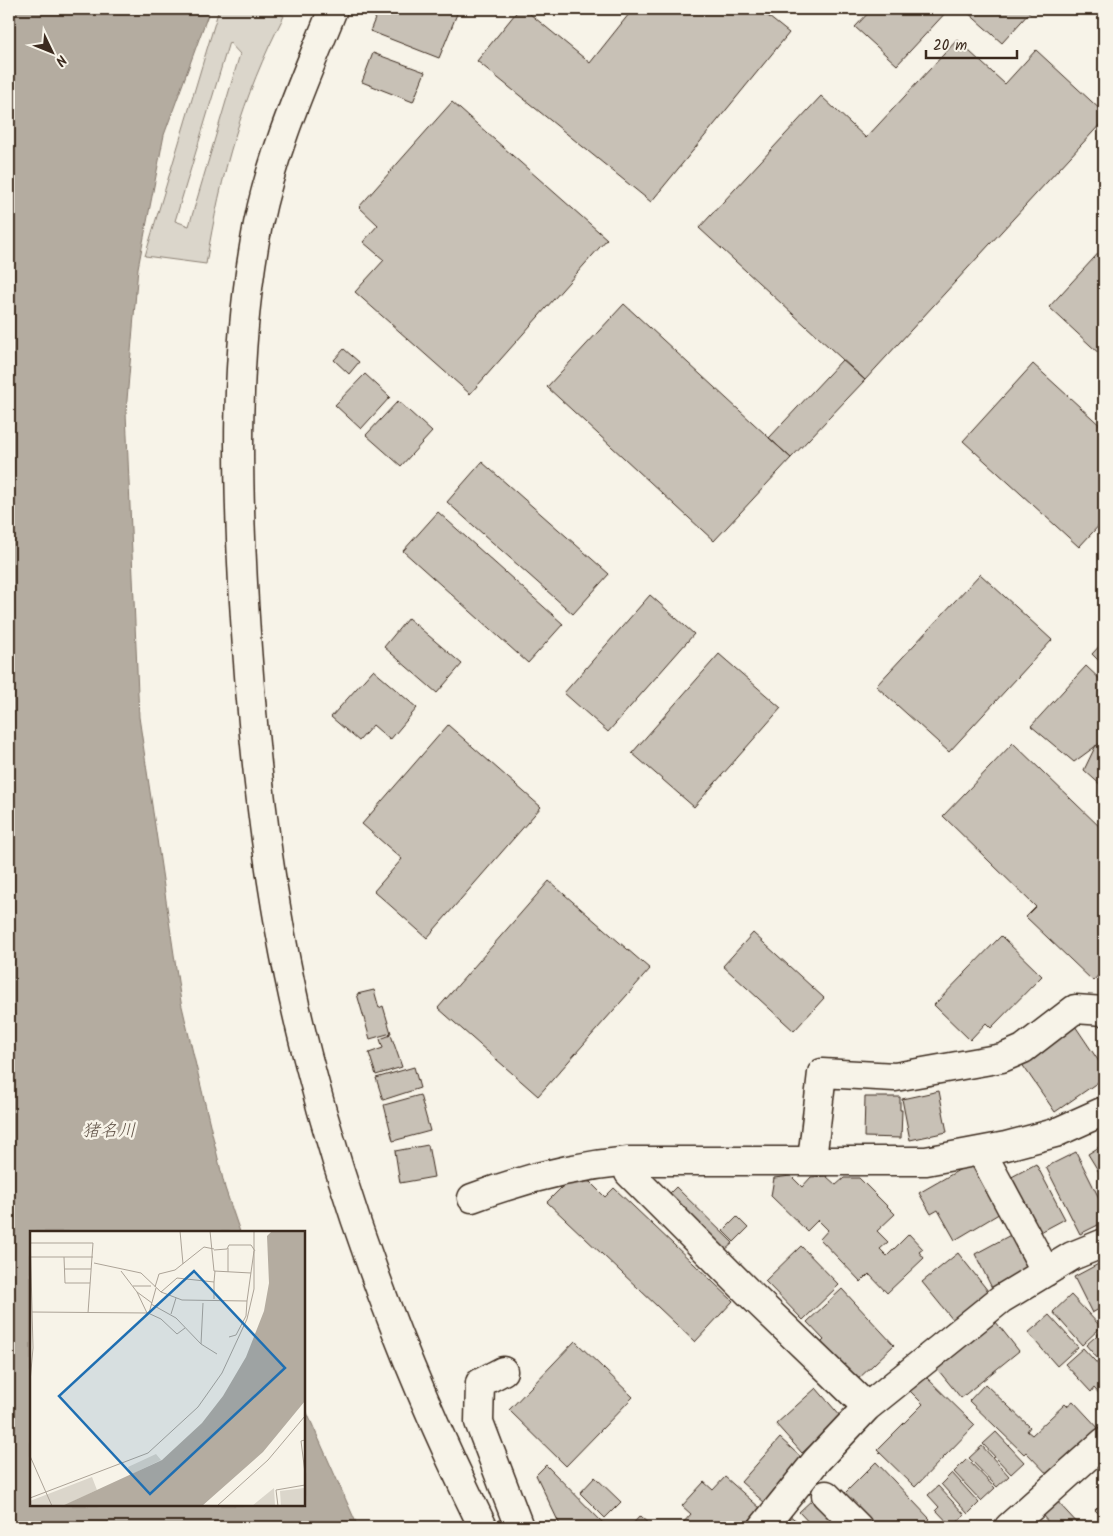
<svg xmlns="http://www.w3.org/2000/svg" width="1113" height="1536" font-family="Kalam,'Klee One',sans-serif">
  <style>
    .green { fill: #dbd6cb; stroke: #8b8074; fill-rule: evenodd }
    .water { fill: #b4aca0; stroke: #84786c }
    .building { fill: #c8c1b6; stroke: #3b2a1e }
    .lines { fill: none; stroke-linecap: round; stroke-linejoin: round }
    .minor-casing { stroke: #3b2a1e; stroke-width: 31 }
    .minor { stroke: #f7f3e8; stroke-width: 28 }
    .labels { text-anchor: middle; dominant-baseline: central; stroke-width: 5; stroke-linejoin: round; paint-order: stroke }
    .water-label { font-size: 18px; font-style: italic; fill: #5f5145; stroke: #f7f3e8 }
    .inset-road { fill: none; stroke: #aca397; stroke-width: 1 }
    .view { fill: #1f6fb2; fill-opacity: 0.15; stroke: #1f6fb2; stroke-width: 2.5 }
    .inset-edge { fill: none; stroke: #3b2a1e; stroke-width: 2.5 }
  </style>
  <rect width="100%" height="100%" fill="#f7f3e8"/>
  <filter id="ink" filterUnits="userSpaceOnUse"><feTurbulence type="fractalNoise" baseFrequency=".02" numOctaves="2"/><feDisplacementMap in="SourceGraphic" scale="10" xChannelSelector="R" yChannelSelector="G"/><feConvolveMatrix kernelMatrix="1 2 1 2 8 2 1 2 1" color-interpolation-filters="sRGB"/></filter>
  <g filter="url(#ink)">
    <path class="green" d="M219,9H271L284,16C242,97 221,174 206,264L145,256ZM229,42L240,54L189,226L175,221Z"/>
    <path class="water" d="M9,9H210L164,135L138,268L126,412L139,717L181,1002L225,1188L240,1232H31V1505H304V1406L358,1527H9Z"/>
    <path class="building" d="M379,9H459L439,58L370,31Z
      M519,9H524L590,63L633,9H759L789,33L651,202L477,61Z
      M872,9H949L897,65L855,27Z
      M968,9H1026L1030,12L1002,43L966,11Z
      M957,40L1005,84L1036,50L1104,113V120L865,380L699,228L821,96L866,138Z
      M373,53L425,72L413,102L362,82Z
      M452,102L607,239L470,394L355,292L384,260L363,242L378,225L359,207Z
      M1104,247V358L1049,307Z
      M624,304L791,458L714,541L547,387Z
      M344,349L359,362L349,374L334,360Z
      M842,360L865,380L791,458L769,438Z
      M1033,364L1104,429V520L1079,547L963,441Z
      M365,374L390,397L361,429L335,405Z
      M398,401L432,432L401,466L366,435Z
      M482,462L609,574L573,614L447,502Z
      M438,512L563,624L528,663L403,551Z
      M980,574L1052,640L949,752L876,686Z
      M650,595L694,634L608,732L564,693Z
      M408,618L462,664L437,693L384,647Z
      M1104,641V666L1092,654Z
      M719,654L781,708L694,807L632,753Z
      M1086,666L1104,683V740L1074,762L1031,726Z
      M373,670L417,708L390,740L373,725L359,741L331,717Z
      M448,725L541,807L427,938L374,891L402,859L362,824Z
      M1013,743L1104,831V951L1102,953L1104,969L1093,981L1026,917L1036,907L943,816Z
      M1096,745L1104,752V788L1084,770Z
      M549,881L650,969L538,1096L438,1008Z
      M753,933L824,998L794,1031L723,966Z
      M1001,936L1042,976L991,1028L986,1023L970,1040L934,1005Z
      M374,990L379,1008L383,1006L391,1033L370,1039L357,994Z
      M1071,1020L1104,1069V1078L1055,1112L1017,1057Z
      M391,1035L402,1067L376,1075L369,1053L383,1048L380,1039Z
      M414,1067L420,1088L383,1100L376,1078Z
      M939,1091L947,1132L910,1140L902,1099Z
      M420,1095L430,1131L393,1141L384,1105Z
      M865,1097H900V1110H902L901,1138L864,1137Z
      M1104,1144V1176L1102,1177L1088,1154Z
      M428,1145L434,1177L400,1183L395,1151Z
      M1076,1152L1104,1208V1222L1080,1234L1046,1167Z
      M973,1162L1002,1212L955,1240L938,1210L931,1214L919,1193Z
      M1036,1164L1065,1219L1035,1235L1006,1180Z
      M791,1176L802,1187L811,1177L826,1176L836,1185L844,1178H859L895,1214L877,1231L888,1242L880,1249L887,1256L909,1234L923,1249L919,1252L924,1258L887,1293L869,1274L861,1282L820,1239L828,1230L818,1220L807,1231L771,1196L774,1178Z
      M571,1178L590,1182L605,1197L614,1188L733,1301L695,1342L547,1202Z
      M676,1187L733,1243L724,1251L668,1195Z
      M737,1217L748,1228L734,1242L723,1231Z
      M1018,1231L1035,1265L992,1288L975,1254Z
      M801,1246L839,1285L803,1320L765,1281Z
      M958,1253L988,1291L953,1320L922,1282Z
      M1104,1261V1319L1099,1309L1092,1313L1074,1277Z
      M842,1289L894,1345L854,1383L819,1345L824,1340L807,1322Z
      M1071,1295L1101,1327L1082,1345L1053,1312Z
      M1049,1315L1078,1347L1057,1366L1028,1333Z
      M992,1317L1019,1351L961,1398L934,1365Z
      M1103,1330L1104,1331V1366L1086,1345Z
      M575,1341L633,1397L566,1466L509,1410Z
      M1083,1348L1104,1371V1399L1094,1388L1091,1392L1065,1364Z
      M923,1374L975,1425L915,1487L877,1450L923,1404L908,1389Z
      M985,1384L1030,1427L1027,1431L1032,1435L1065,1404L1067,1406L1073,1401L1102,1432L1052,1479L1026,1452L1024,1454L969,1401Z
      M816,1388L842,1418L802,1453L776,1424Z
      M996,1432L1024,1462L1011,1474L983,1444Z
      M780,1438L803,1459L765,1503L741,1482Z
      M982,1446L1009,1476L997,1487L969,1458Z
      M967,1459L995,1488L981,1501L954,1472Z
      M876,1462L930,1519L922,1527H878L845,1493Z
      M546,1465L607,1527H561L536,1475Z
      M952,1473L979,1503L968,1514L941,1484Z
      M595,1477L621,1502L605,1518L580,1493Z
      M725,1477L760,1508L743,1527H687L683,1523L691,1514L682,1506L704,1482L713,1490Z
      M938,1486L965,1515L952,1527L936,1510L939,1507L928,1495Z
      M814,1498L842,1527H813L799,1512Z
      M1054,1498L1081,1527H1053L1039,1512Z
      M1104,1501V1519L1095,1510Z
      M785,1512L802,1525L800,1527H772Z
      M640,1516L652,1527H630Z
      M1041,1522L1046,1527H1035Z"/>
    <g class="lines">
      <defs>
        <path id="minor" d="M333,9C305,79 273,149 258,224C234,349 237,476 244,602C253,754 269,907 307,1055C348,1217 409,1377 483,1527
          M981,1151L1046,1272
          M812,1160L822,1073L895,1077L1002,1058L1023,1049L1075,1009L1104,1011
          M628,1161L629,1173L748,1292L867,1407
          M472,1198C522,1179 575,1166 628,1161H926L1006,1146L1055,1133L1104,1111
          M503,1371L480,1383L479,1422L519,1527
          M826,1495L858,1527
          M763,1527L817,1460L867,1407L1001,1299L1072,1256L1104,1243
          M1009,1527L1104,1442"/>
      </defs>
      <use href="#minor" class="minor-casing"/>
      <use href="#minor" class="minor"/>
    </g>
  </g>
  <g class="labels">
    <g class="water-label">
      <text x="109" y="1131">猪名川</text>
    </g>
  </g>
  <g transform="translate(30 1231)">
    <rect width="275" height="275" fill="#f7f3e8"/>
    <path d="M126,223L131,229L100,244L98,236ZM62,246L67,259L33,275H0V270ZM244,257L245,275H222ZM274,257L275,275H251L250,260Z" fill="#dbd6cb"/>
    <path d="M242,0H275V170L233,221L172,275H32L132,229L172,192L193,165L216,126L234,80L239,52L237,5Z" fill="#b4aca0"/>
    <path class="inset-road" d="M150,0L153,33M180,0L184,40L221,42M0,12H63L58,82M198,17V41M184,19L197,18L199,14H221L225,20M1,26H63M34,26L35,52H60M64,32L111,42L131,61L152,69L217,70L216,85L206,104L199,106M34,38H61M91,40L107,61L122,72M103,55H121M125,56L129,43L145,39L174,16L184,18M107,61L117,82M131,61L147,47L184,51L185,40M184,68V51M217,70L224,20M121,73L146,87L171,113L187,123M2,81L119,82L126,57M118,82L131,88L147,103L155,97M141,83L146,67M171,113L173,72M0,151L3,117L0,0M275,209L271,210L275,242M0,225L22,275M0,267L118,222L168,176L192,142L217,88L224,58V0M187,275L238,229L275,185M248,275L246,259L275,254"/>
    <path class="view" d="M164,40L255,137L120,263L29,165Z"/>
    <rect width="275" height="275" class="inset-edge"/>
  </g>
  <rect width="1113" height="1536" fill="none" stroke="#f7f3e8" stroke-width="30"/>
  <rect x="15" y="15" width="1083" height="1506" fill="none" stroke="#3b2a1e" stroke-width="2" filter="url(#ink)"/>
  <g transform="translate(52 52) rotate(133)" stroke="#f7f3e8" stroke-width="4" paint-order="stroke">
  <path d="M0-4L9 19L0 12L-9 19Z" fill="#3b2a1e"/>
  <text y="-8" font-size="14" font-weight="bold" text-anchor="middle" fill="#3b2a1e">N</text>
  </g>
  <path d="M926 50v8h91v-8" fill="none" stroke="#3b2a1e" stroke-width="2.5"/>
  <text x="933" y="50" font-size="15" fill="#3b2a1e" stroke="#f7f3e8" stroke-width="4" paint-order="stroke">20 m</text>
</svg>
